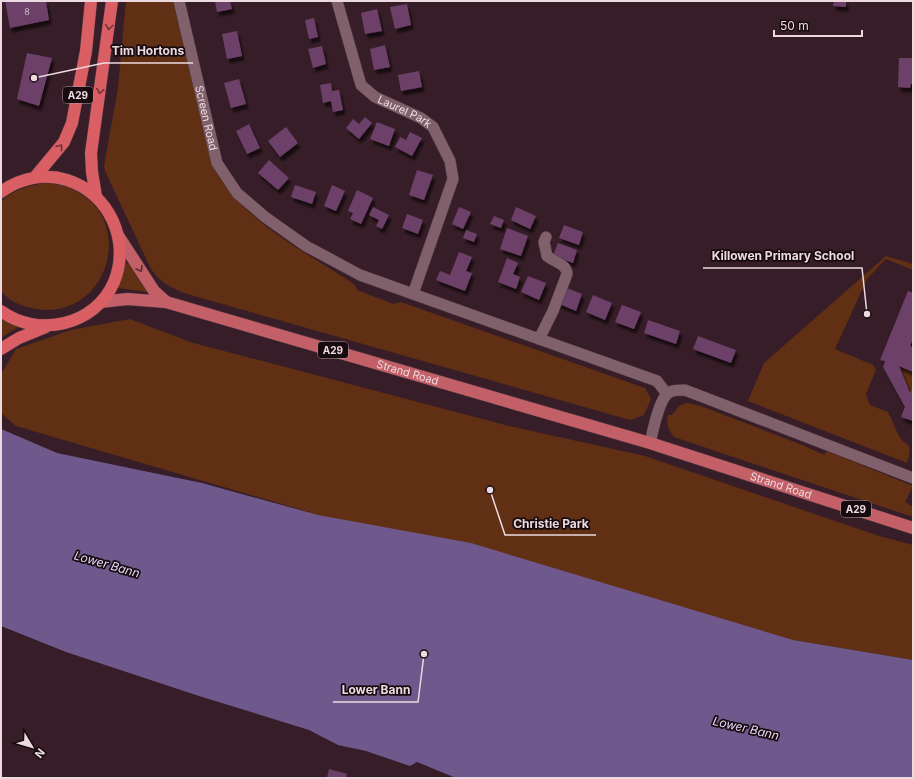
<svg xmlns="http://www.w3.org/2000/svg" width="914" height="779" font-family="Inter,sans-serif">
  <style>
    .green { fill: #613014 }
    .water { fill: #6f588c }
    .building { fill: #6d4169; filter: url(#shadow) }
    .lines { fill: none; stroke-linecap: round; stroke-linejoin: round }
    .minor-casing { stroke: #4f3942; stroke-width: 12 }
    .primary-casing { stroke: #4f3942; stroke-width: 13 }
    .trunk-casing { stroke: #4f3942; stroke-width: 13 }
    .minor { stroke: #7f606b; stroke-width: 11 }
    .primary { stroke: #c35f66; stroke-width: 12 }
    .trunk { stroke: #da5f64; stroke-width: 12 }
    .oneway { stroke: #6f3135 }
    .oneway2 { stroke: #5c2d32 }
    .labels { text-anchor: middle; dominant-baseline: central; stroke-width: 3.5; stroke-linejoin: round; paint-order: stroke }
    .number-label { font-size: 9px; fill: #ccb4c2 }
    .shield { fill: #170b0f; stroke: #ac9ca1; stroke-width: 1 }
    .shield-label { font-size: 10px; font-weight: bold; fill: #ecdae0 }
    .street-label { font-size: 11px; fill: #ecdae0; stroke: #170b0f }
    .water-label { font-size: 12px; font-style: italic; fill: #e5d8f8; stroke: #170b0f }
    .leader { fill: none; stroke: #ecdae0; stroke-width: 1.5 }
    .callout-dot { fill: #ecdae0; stroke: #170b0f; stroke-width: 1.5 }
    .callout-label { font-size: 12px; text-anchor: middle; font-weight: bold; fill: #ecdae0; stroke: #170b0f; stroke-width: 3.5; stroke-linejoin: round; paint-order: stroke }
  </style>
  <defs>
    <filter id="shadow"><feDropShadow dx="2.5" dy="4.5" stdDeviation="1" flood-color="#0009"/></filter>
  </defs>
  <rect width="100%" height="100%" fill="#371d27"/>
  <path class="green" d="M126,1H173L213,167C242,221 304,251 354,284L357,290L393,304L401,302L645,388L651,399L644,415L630,420L184,293C170,287 160,282 151,269L105,171L104,166L118,88Z
    M44,183C51,184 59,184 65,186C147,215 104,338 19,304C12,302 6,296 1,292V202C12,190 28,186 44,183Z
    M886,256L913,264V270L886,259L867,279L835,349L873,365L876,370L866,394L870,405L888,412C892,420 895,428 899,436C907,449 914,440 907,463L748,401L764,363Z
    M129,263L131,267L147,292L117,288L125,264Z
    M1,317L20,326L1,338Z
    M130,319L190,342L509,426L645,456L879,536L913,545V660L793,640L1,448V429L71,459L309,512L16,426L1,413V374L16,349L71,330Z
    M899,366L913,372V386L910,393Z
    M687,403L701,406L802,445L824,455L827,451L913,486L905,502L913,507V517L674,437C669,430 666,424 668,415H672L679,406Z"/>
  <path class="water" d="M1,429L57,453L202,483L318,515L471,543L793,640L913,660V778H456L417,762L410,766L366,751L338,745L309,730L199,696L66,652L1,626Z"/>
  <path class="building" d="M5,1H46L49,20L10,28Z
    M215,1H230L232,9L217,12Z
    M834,1H846V7L833,6Z
    M407,4L411,25L395,29L390,7Z
    M377,9L382,31L365,34L361,13Z
    M314,18L318,37L309,39L305,20Z
    M237,31L242,56L227,59L222,34Z
    M385,45L390,67L374,70L370,49Z
    M322,46L326,64L313,68L308,49Z
    M27,53L52,58L39,106L17,99Z
    M899,58H912L913,84H911L910,88L898,87Z
    M419,71L422,87L401,91L398,75Z
    M239,79L246,104L231,108L224,83Z
    M331,83L332,91L339,90L343,110L333,112L331,101L323,103L320,85Z
    M365,117L372,123L359,139L346,128L353,119L359,124Z
    M377,122L395,129L389,146L370,139Z
    M249,124L260,148L247,154L236,131Z
    M286,127L298,143L280,157L268,141Z
    M410,132L422,138L412,156L395,147L400,137L406,140Z
    M269,160L289,178L278,190L258,173Z
    M417,170L433,175L424,200L409,195Z
    M295,185L316,192L312,204L291,197Z
    M332,185L345,191L336,211L324,206Z
    M357,190L373,198L361,224L350,219L353,213L348,211Z
    M373,207L389,215L382,229L376,226L379,220L369,215Z
    M459,207L471,212L463,229L452,224Z
    M516,207L536,216L530,229L511,220Z
    M407,214L423,220L418,234L402,228Z
    M494,216L504,220L501,228L490,224Z
    M564,225L583,232L579,245L559,238Z
    M507,228L528,236L521,256L500,249Z
    M466,230L477,234L474,242L463,238Z
    M558,243L577,250L573,263L553,256Z
    M459,252L472,257L466,271L472,273L465,291L436,280L440,271L450,275Z
    M507,258L518,263L513,274L520,277L516,289L498,282Z
    M528,276L546,283L539,300L521,292Z
    M564,287L582,294L576,311L557,303Z
    M908,291L913,293V339L910,346L913,347V372L899,366L910,393L913,386V421L901,417L905,407L883,367L885,361L880,360Z
    M593,295L612,303L605,320L586,312Z
    M622,305L641,312L634,329L615,322Z
    M648,320L680,331L676,344L644,333Z
    M698,336L736,350L731,363L693,349Z
    M329,769L347,774L346,778H327Z"/>
  <g class="lines">
    <defs>
      <g id="minor">
        <path id="s1" d="M179,1L217,163L237,193L265,217L306,246L360,275L657,381L667,394"/>
        <path id="s2" d="M337,1L361,85L375,97L421,118L433,127L450,161L453,179L413,294"/>
        <path d="M539,339L553,311L567,274C567,264 554,262 547,256L544,242L546,237"/>
        <path d="M650,443C653,431 658,403 667,394C671,390 679,390 685,390L913,478"/>
      </g>
      <g id="primary">
        <path d="M119,237L154,291L166,302"/>
        <path id="s3" d="M101,302L127,299L166,302L650,443L913,528"/>
      </g>
      <path id="trunk" d="M35,177L64,142L72,123L86,51L91,1
        M1,192C20,178 44,173 67,180C109,193 131,241 114,282C95,326 38,338 1,311
        M96,196L92,172L91,153L112,1
        M1,349L19,338L46,327"/>
    </defs>
    <use href="#minor" class="minor-casing"/>
    <use href="#primary" class="primary-casing"/>
    <use href="#trunk" class="trunk-casing"/>
    <use href="#minor" class="minor"/>
    <use href="#primary" class="primary"/>
    <use href="#trunk" class="trunk"/>
  </g>
  <defs><path id="oneway-chevron" d="M-2-3.5L2.5 0L-2 3.5" fill="none" stroke-width="1.6" stroke-linecap="round" stroke-linejoin="round"/></defs>
  <g class="oneway">
    <use href="#oneway-chevron" transform="translate(109 27) rotate(97)"/>
    <use href="#oneway-chevron" transform="translate(100 91) rotate(99)"/>
    <use href="#oneway-chevron" transform="translate(60 147) rotate(-53)"/>
  </g>
  <use class="oneway2" href="#oneway-chevron" transform="translate(140 269) rotate(60)"/>
  <g class="labels">
    <g class="number-label">
      <text x="27" y="11">8</text>
    </g>
    <g class="shield">
      <rect x="63" y="87" width="30" height="16" rx="3"/>
      <rect x="318" y="342" width="30" height="16" rx="3"/>
      <rect x="841" y="501" width="30" height="16" rx="3"/>
    </g>
    <g class="shield-label">
      <text x="78" y="95">A29</text>
      <text x="333" y="350">A29</text>
      <text x="856" y="509">A29</text>
    </g>
    <g class="street-label">
      <text stroke="none"><textPath href="#s2" startOffset="139">Laurel Park</textPath></text>
      <text stroke="none"><textPath href="#s1" startOffset="120">Screen Road</textPath></text>
      <text stroke="none"><textPath href="#s3" startOffset="317">Strand Road</textPath></text>
      <text stroke="none"><textPath href="#s3" startOffset="707">Strand Road</textPath></text>
    </g>
    <g class="water-label">
      <text transform="translate(107 564) rotate(16)">Lower Bann</text>
      <text transform="translate(746 728) rotate(13)">Lower Bann</text>
    </g>
  </g>
  <path class="leader" d="M34 78L104 63H193M867 314L862 268H703M490 490L505 535H596M424 654L418 702H333"/>
  <g class="callout-dot">
    <circle cx="34" cy="78" r="4"/>
    <circle cx="867" cy="314" r="4"/>
    <circle cx="490" cy="490" r="4"/>
    <circle cx="424" cy="654" r="4"/>
  </g>
  <g class="callout-label">
    <text x="148" y="55">Tim Hortons</text>
    <text x="783" y="260">Killowen Primary School</text>
    <text x="551" y="528">Christie Park</text>
    <text x="376" y="694">Lower Bann</text>
  </g>
  <rect width="914" height="779" fill="none" stroke="#ecdae0" stroke-width="4"/>
  <g transform="translate(32 747) rotate(128)" stroke="#170b0f" stroke-width="3" paint-order="stroke">
  <path d="M0-3L7 15L0 10L-7 15Z" fill="#ecdae0"/>
  <text y="-6" font-size="11" font-weight="bold" text-anchor="middle" fill="#ecdae0">N</text>
  </g>
  <path d="M774 30v6h88v-6" fill="none" stroke="#ecdae0" stroke-width="2"/>
  <text x="780" y="30" font-size="12" fill="#ecdae0" stroke="#170b0f" stroke-width="3" paint-order="stroke">50 m</text>
</svg>
